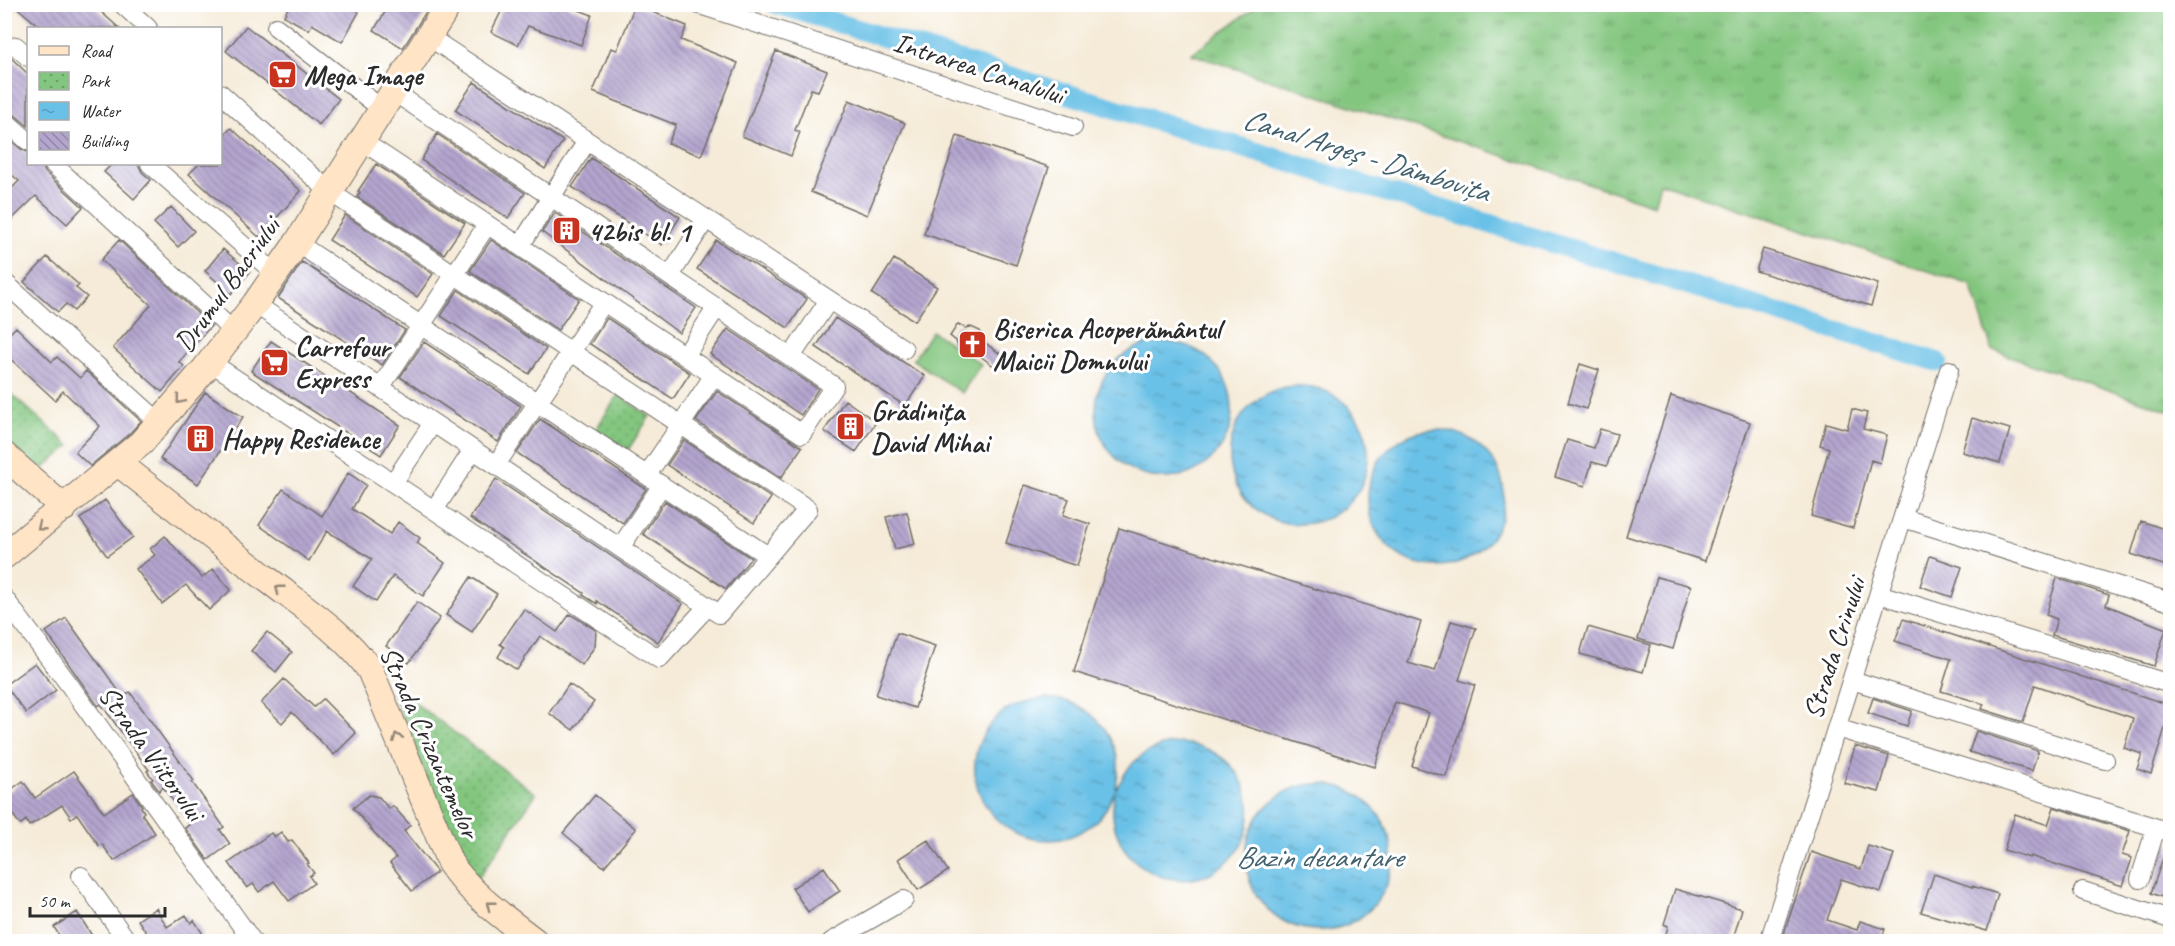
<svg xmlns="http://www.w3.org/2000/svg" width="2175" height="946" font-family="Caveat,sans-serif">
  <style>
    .grass { fill: url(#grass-tufts); stroke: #577855; stroke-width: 1.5 }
    .park { fill: url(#park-dots); stroke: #577855; stroke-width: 1.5 }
    .pitch { fill: #83c67f; stroke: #577855; stroke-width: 1.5 }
    .water { fill: url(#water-ripples); stroke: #4a7689; stroke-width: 1.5 }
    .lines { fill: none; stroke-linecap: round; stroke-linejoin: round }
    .canal { stroke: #6ac1e7; stroke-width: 20 }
    .building { fill: url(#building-back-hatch) }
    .street-casing { stroke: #726e68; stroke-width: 20 }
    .secondary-casing { stroke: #726e68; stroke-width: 28 }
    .street { stroke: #fff; stroke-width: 18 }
    .secondary { stroke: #ffe4c6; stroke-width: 26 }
    .oneway { stroke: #958878 }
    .labels { text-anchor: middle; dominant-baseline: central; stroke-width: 6; stroke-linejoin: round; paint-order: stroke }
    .street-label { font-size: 28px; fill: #2b2b2b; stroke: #fff }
    .poi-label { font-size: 28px; font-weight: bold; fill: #2b2b2b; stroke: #fff; text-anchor: start }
    .water-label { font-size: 30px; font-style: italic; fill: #41606d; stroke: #fff }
  </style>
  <defs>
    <pattern id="grass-tufts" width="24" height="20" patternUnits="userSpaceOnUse" patternTransform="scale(1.5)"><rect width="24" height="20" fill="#83c67f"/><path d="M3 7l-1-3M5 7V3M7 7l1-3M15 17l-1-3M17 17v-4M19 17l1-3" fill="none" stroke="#6ba168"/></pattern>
    <pattern id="park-dots" width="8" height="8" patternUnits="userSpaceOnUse" patternTransform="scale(1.5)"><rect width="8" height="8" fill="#83c67f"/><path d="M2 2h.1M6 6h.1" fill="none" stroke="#6ba168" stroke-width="1.8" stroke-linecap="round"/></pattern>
    <pattern id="water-ripples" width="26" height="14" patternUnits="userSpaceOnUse" patternTransform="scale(1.5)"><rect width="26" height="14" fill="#6ac1e7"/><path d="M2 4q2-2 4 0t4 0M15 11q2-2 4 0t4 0" fill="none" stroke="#579dbb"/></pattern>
    <pattern id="building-back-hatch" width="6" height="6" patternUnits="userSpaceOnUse" patternTransform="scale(1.5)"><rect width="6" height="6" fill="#b4a5cf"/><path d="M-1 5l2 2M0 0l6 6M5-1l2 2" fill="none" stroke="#9387a8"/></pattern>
  </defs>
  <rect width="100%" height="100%" fill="#fff"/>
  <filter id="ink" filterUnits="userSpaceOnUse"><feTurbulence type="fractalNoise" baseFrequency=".0167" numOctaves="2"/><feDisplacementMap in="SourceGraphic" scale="12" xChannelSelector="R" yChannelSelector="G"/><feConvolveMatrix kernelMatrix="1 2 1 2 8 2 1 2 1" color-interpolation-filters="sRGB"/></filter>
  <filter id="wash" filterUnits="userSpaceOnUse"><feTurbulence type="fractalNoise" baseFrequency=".008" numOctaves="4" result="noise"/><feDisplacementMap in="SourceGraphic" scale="24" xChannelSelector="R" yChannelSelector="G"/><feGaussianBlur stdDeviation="1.35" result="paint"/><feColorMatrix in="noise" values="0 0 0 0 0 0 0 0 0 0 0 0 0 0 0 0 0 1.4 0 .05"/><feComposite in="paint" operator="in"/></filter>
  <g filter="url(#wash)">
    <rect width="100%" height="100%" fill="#f5ebd8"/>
    <path class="grass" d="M1260,4L2170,5V411L1992,350L1971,285L1660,183L1654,205L1191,54Z"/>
    <path class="park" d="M5,388L70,446L38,473L5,444Z
      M618,395L650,416L628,450L596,429Z
      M402,693L536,794L475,883L460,863L393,694Z"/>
    <path class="pitch" d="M932,331L981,364L962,393L913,360Z"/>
    <path class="water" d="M1096 410a68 68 0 1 1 136 0a68 68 0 1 1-136 0Z
      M1230 455a69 69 0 1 1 138 0a69 69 0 1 1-138 0Z
      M1368 498a68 68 0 1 1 136 0a68 68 0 1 1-136 0Z
      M1046,698C1053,699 1062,699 1069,702C1097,712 1120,740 1118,771C1118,777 1116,783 1116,789C1123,778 1128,765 1140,757C1189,719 1260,765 1248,825C1246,838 1239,852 1229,860C1219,869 1207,877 1193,879C1153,884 1117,857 1113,816C1112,809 1114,801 1114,793C1110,800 1108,808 1103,813C1091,829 1071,839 1052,840C982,843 946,757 1003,712C1015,703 1031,700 1046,698Z
      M1246 857a73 73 0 1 1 146 0a73 73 0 1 1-146 0Z"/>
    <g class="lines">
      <path class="canal" d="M776,4L1938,362"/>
    </g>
    <g id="blocks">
      <path class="building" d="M13,4H92L119,28H41Z
        M290,4H347L359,12L342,42L312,24L309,30L284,16Z
        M390,4H431L403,48L374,30Z
        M505,4H563L592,15L581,45L528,26L518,45L491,32Z
        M635,5L687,26L681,40L738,63L701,156L668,143L676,125L593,92L611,48L617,50Z
        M246,26L339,99L319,125L226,51Z
        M4,51L28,74V126L11,112L4,109Z
        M776,51L827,71L818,91L811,89L795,130L800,132L791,156L742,136Z
        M474,82L563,141L545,169L455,110Z
        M849,100L905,123L867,215L811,192Z
        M231,128L301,191L259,237L189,174L199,164H220V139Z
        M437,134L525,193L508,218L421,160Z
        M4,135L21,149L28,152V164H42L45,172L83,207L67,224L36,196L4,227V196L19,181L4,168Z
        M957,136L1049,167L1016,265L924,234Z
        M591,158L680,217L662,245L572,187Z
        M112,164H138L142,172L151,180L134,199L104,172Z
        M376,164L465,223L444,254L357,197L360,192L358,191Z
        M171,207L194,231L178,247L154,223Z
        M555,213L696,308L679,333L542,232Z
        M345,215L433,274L417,297L329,240Z
        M119,240L211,326L179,362L184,366L162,392L113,348L151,305L101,260Z
        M491,240L579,299L558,330L470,271Z
        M716,240L807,299L788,328L697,269Z
        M223,249L250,272L231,294L205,271Z
        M1763,249L1878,284L1871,306L1756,271Z
        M47,257L79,285L76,288L87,297L74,311L66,304L58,312L24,282Z
        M894,259L937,287L915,321L872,294Z
        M302,262L405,330L382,365L278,298Z
        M458,290L546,349L529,374L441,316Z
        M607,318L690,373L673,399L590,344Z
        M835,318L925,376L905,406L816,347Z
        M958,324L965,328L971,327L980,331L984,342L1003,356L995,367L976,353L966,354L959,350L956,341L950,336Z
        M16,327L52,362L57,357L80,378L86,371L141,421L130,433L90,466L75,452L100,426L63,391L55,400L4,353V339Z
        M728,329L818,389L801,415L710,354Z
        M271,341L400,425L381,455L251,371Z
        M424,342L521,406L498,442L400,377Z
        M1580,364L1599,370L1586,409L1568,403Z
        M717,391L802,447L781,478L696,421Z
        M205,392L243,417L198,484L160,459Z
        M1671,396L1750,422L1705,561L1626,536Z
        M845,400L876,422L856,452L824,431Z
        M1852,409L1867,413L1863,429L1887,435L1880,463L1871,460L1853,528L1811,516L1829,448L1820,445L1826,423L1847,429Z
        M1972,418L2010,429L2000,463L1962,452Z
        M540,419L646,489L623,523L517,453Z
        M1600,429L1617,434L1607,466L1592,462L1585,486L1555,477L1567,440L1594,448Z
        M684,440L771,498L754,523L667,465Z
        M348,473L366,485L352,509L390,534L398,522L420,538L417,543L445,563L423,596L393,576L376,602L353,586L372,559L327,531L309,561L259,525L283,489L322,516Z
        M496,479L683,604L658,642L597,601V604L583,595L584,593L470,518Z
        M1025,485L1069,499L1063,515L1090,524L1077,566L1006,543Z
        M105,500L133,537L107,556L80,519Z
        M665,501L751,558L726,589L643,534Z
        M907,512L915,544L895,549L886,517Z
        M2141,521L2170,531V553L2166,566L2131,554Z
        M1119,528L1421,622L1408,663L1435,671L1451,621L1476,628L1459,680L1475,685L1446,777L1412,766L1429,713L1395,702L1375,767L1074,672Z
        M165,536L202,578L213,569L231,590L209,610L186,585L162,604L136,569L155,555L150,549Z
        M1930,556L1962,567L1952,597L1920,586Z
        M471,577L497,594L472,632L446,615Z
        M1657,577L1691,586L1673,649L1638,639Z
        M2057,578L2109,595L2106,605L2166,629L2154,666L2052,635L2057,619L2046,615Z
        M417,602L440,618L409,663L386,646Z
        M524,609L557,632L570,614L596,630L595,646L582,665L540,636L517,670L498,657L504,647L500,644Z
        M66,618L123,697L130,692L194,781L192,782L224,827L220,830L230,844L208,860L185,828L190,824L163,787L159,791L151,780L153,779L147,771L149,770L101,704L98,706L46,632Z
        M1903,619L2170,705V729L2165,728L2151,774L2137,769L2142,754L2124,748L2133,718L2035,685L2023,722L1982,709L1984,704L1941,691L1951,659L1895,641Z
        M1588,627L1651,645L1643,672L1580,654Z
        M267,632L292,652L276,672L251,651Z
        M897,633L935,646L915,708L876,695Z
        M35,663L56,690L26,713L5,685Z
        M284,679L314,707L323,699L356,733L334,755L292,712L282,723L261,703Z
        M569,684L594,702L573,730L549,713Z
        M1873,698L1912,711L1907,726L1868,713Z
        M1976,731L2038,751L2032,771L1969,752Z
        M1855,746L1889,756L1879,792L1844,783Z
        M74,771L104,813L133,793L142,806L141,807L144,812L142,814L155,833L114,861L102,844L99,846L77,814L71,818L62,805L29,826L26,820L20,825L12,813L4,819V795L23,781L35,798Z
        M369,795L379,797L389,809L393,806L410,825L404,831L437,872L412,891L390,863L396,858L353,808Z
        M595,795L636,829L604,867L563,833Z
        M2054,807L2130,831L2122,855L2132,858L2123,886L2030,856V858L2004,850L2015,814L2048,825Z
        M281,832L288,842L292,840L309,863L307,864L314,873L309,876L314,883L289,901L274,881L259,892L253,884L247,888L229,863L271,833L274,837Z
        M928,840L948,871L918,890L898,859Z
        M2168,843H2170V900L2151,893Z
        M1868,846L1894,854L1881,892L1841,879L1827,920L1857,930L1860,921L1885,929L1882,938H1884V942H1801L1783,936L1811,852L1861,869Z
        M824,867L840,891L808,912L792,888Z
        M1934,874L1972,887V886L1998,894L1987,931L1921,912Z
        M1675,889L1742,909L1732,942H1664L1668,926L1664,924Z
        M156,908L167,927L186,915L191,923L194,920L203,934L192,942H145L150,938L138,920Z
        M77,912L96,942H63L54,927Z"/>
    </g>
  </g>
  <g filter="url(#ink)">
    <use href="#blocks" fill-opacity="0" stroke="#726e68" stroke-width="1.5"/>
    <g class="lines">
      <defs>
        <path id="street" d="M122,4L148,28
          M697,4L1073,127
          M276,27L382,109
          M429,37L904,349
          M16,46L28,57
          M220,93L330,192L808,509L719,614L255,304
          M4,120L28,141
          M362,141L802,434L834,386L394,92
          M53,164L234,332
          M150,164L276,274
          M297,243L768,556
          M520,246L587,141
          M670,276L706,219
          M4,282L160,423
          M685,356L717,307
          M791,357L829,300
          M210,362L393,483L433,423
          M380,388L487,225
          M473,450L434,510L659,659L707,607
          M496,465L604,302
          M647,475L714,375
          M393,483L434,510
          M1903,518L2170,602
          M620,548L662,485
          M1879,594L2170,684
          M4,598L68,683L253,942
          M1852,680L2105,760
          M1837,728L2170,832
          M81,876L128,942
          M2140,879L2156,828
          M2083,891L2170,919
          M831,942L904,900
          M1769,942L1949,370"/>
        <path id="secondary" d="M4,455L64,508
          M118,463C168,502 217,541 267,579C302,606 344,633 370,670L450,863C472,896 505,918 536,942
          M4,556L141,443L204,370L255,304L297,243L449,4"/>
      </defs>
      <use href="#street" class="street-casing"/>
      <use href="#secondary" class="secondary-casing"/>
      <use href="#street" class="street"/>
      <use href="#secondary" class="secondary"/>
    </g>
    <defs><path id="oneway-chevron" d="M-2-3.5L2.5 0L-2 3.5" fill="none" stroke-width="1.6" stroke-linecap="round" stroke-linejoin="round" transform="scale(1.5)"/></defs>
    <g class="oneway">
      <use href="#oneway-chevron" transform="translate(180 400) rotate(130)"/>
      <use href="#oneway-chevron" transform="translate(41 527) rotate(141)"/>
      <use href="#oneway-chevron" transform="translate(279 589) rotate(-142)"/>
      <use href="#oneway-chevron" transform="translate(397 737) rotate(-112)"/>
      <use href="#oneway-chevron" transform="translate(490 905) rotate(-142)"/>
    </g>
  </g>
  <defs>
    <symbol id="supermarket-square" viewBox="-11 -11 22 22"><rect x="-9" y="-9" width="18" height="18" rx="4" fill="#c8321e" stroke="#fff"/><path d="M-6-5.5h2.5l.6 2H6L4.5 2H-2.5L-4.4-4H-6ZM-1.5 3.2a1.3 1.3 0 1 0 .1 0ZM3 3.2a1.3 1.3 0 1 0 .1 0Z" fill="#fff"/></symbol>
    <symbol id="building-square" viewBox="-11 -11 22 22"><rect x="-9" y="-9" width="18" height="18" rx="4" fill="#c8321e" stroke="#fff"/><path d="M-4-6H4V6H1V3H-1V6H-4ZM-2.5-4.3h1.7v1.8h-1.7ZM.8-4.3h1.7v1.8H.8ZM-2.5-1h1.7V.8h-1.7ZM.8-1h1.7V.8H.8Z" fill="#fff"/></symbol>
    <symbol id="church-square" viewBox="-11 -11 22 22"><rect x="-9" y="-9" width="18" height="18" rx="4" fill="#c8321e" stroke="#fff"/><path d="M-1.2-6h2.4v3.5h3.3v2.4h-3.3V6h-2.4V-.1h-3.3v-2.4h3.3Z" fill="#fff"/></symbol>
  </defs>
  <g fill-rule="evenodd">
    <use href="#supermarket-square" x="266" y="58" width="33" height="33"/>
    <use href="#building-square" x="550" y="214" width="33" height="33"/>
    <use href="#church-square" x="956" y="328" width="33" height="33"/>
    <use href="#supermarket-square" x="258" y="346" width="33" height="33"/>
    <use href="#building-square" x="834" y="410" width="33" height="33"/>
    <use href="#building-square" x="184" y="422" width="33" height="33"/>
  </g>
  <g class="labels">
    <g class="street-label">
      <text transform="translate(979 68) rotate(18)">Intrarea Canalului</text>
      <text transform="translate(227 284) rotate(-54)">Drumul Bacriului</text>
      <text transform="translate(1834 648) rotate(-72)">Strada Crinului</text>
      <text transform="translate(430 742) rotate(66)">Strada Crizantemelor</text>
      <text transform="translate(152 753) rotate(54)">Strada Viitorului</text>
    </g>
    <g class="poi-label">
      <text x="304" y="75">Mega Image</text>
      <text x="588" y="231">42bis bl. 1</text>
      <text x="993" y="328">Biserica Acoperământul<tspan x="993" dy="32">Maicii Domnului</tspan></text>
      <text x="295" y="346">Carrefour<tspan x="295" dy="32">Express</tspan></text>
      <text x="871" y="410">Grădinița<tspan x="871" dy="32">David Mihai</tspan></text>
      <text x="222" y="438">Happy Residence</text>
    </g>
    <g class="water-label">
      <text transform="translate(1366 155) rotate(17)">Canal Argeș - Dâmbovița</text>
      <text x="1319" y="857">Bazin decantare</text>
    </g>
  </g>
  <rect width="2175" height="946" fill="none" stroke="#fff" stroke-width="24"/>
  <rect x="27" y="27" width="195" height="138" fill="#ffffff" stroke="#aaaaaa" stroke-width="1.5"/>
  <rect x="39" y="46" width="30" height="9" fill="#ffe4c6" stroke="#aaaaaa" stroke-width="1.5"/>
  <text x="81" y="57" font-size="18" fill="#2b2b2b">Road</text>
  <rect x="39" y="72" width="30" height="18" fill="url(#park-dots)" stroke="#aaaaaa" stroke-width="1.5"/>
  <text x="81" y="87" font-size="18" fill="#2b2b2b">Park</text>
  <rect x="39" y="102" width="30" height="18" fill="url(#water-ripples)" stroke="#aaaaaa" stroke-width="1.5"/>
  <text x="81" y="117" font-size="18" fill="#2b2b2b">Water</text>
  <rect x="39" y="132" width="30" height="18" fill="url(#building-back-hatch)" stroke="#aaaaaa" stroke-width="1.5"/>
  <text x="81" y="147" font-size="18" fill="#2b2b2b">Building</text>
  <path d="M30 907v9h135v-9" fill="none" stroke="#2b2b2b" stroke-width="3"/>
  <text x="39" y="907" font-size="18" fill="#2b2b2b" stroke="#ffffff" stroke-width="4.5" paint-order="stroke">50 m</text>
</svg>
